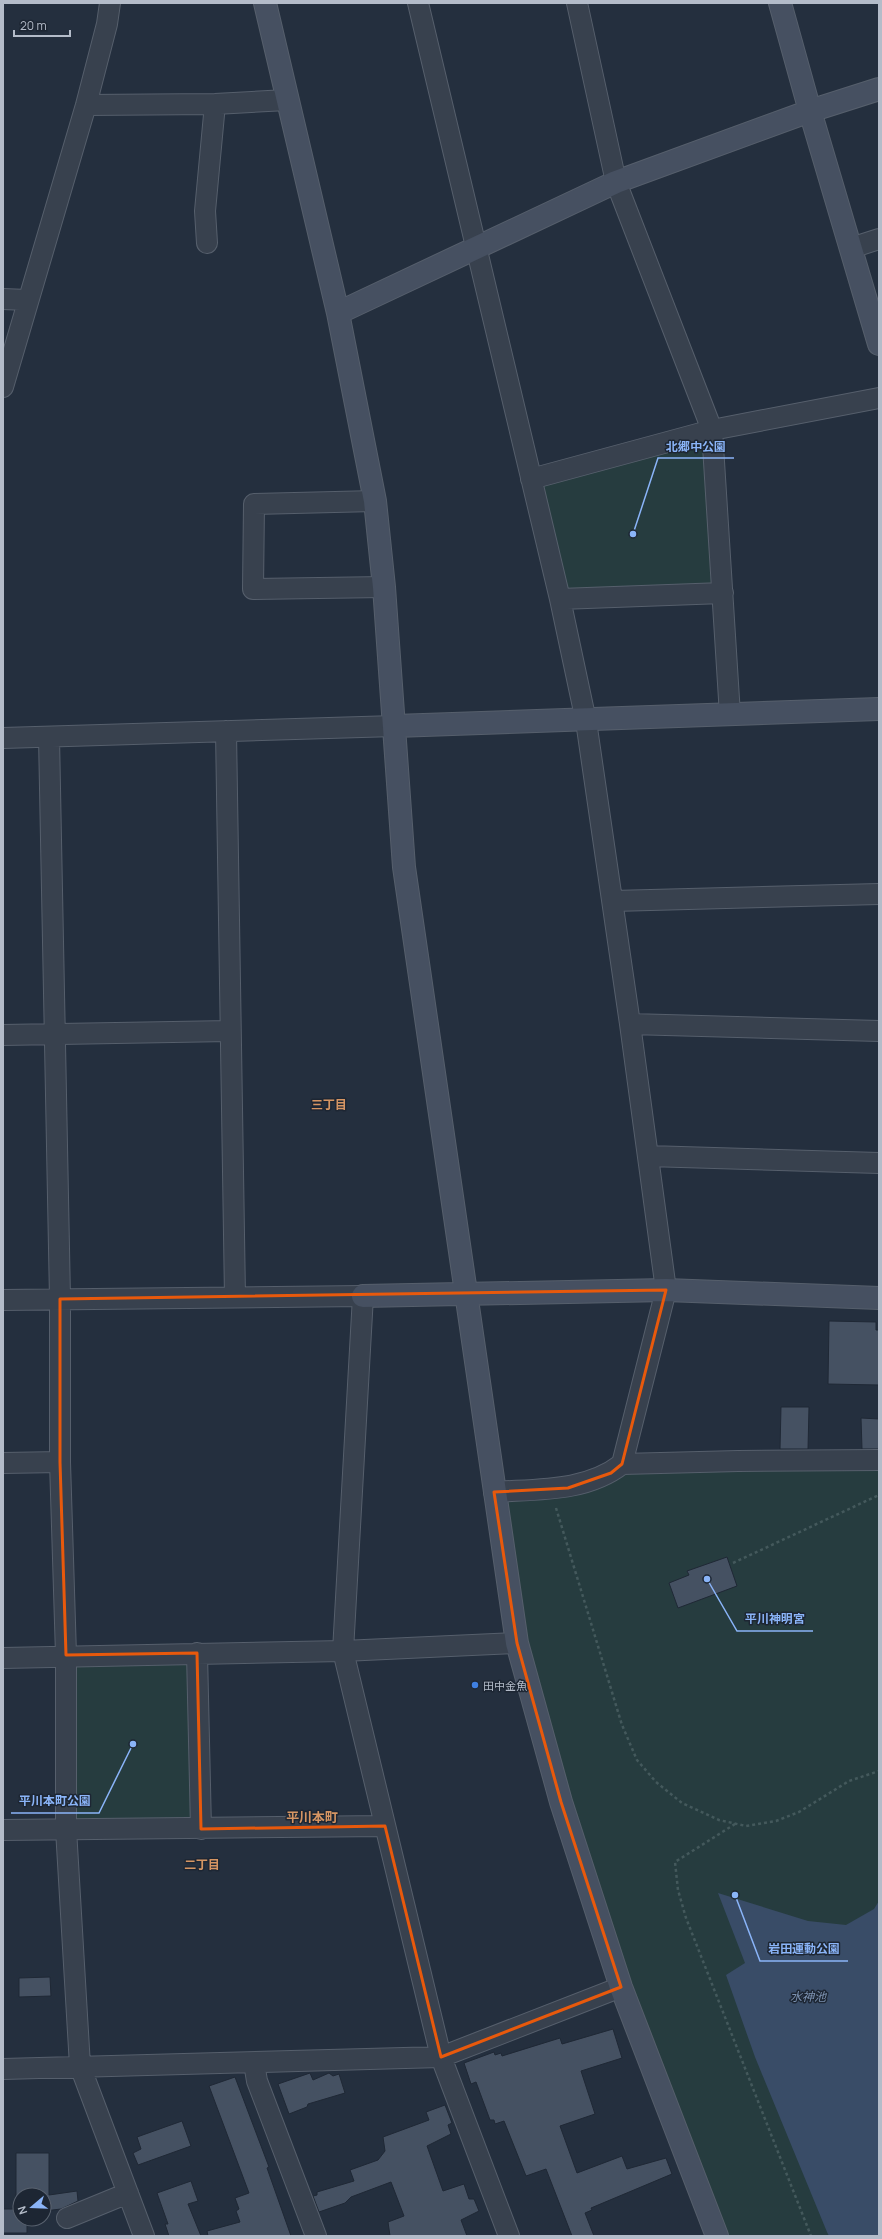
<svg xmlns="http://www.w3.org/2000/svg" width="882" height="2239" font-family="Manrope,'Noto Sans JP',sans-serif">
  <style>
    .green { fill: #263c3f }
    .water { fill: #394c67 }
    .building { fill: #455162; stroke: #1f2835 }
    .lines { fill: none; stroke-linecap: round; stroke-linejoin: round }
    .street-casing { stroke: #565f6c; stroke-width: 22 }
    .secondary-casing { stroke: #565f6c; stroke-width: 24 }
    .path { stroke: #44595c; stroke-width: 2.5; stroke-dasharray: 3 3; stroke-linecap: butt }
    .street { stroke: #38414e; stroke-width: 20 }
    .secondary { stroke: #465061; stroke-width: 22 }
    .marked { fill: none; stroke: #e8590c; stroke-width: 3; stroke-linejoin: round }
    .shop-dot { fill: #3f7fe0; stroke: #1d2633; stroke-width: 1.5 }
    .labels { text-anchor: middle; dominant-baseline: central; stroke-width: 3; stroke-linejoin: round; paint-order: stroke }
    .poi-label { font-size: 11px; fill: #b4bcc9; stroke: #1d2633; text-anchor: start }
    .neighbourhood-label { font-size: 12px; font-weight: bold; fill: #d59563; stroke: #1d2633 }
    .water-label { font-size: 12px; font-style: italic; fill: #7c92b1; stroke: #1d2633 }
    .quarter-label { font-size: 13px; font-weight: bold; fill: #d59563; stroke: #1d2633 }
    .leader { fill: none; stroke: #8ab4f8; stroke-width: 1.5 }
    .callout-dot { fill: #8ab4f8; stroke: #1d2633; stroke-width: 1.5 }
    .callout-label { font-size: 12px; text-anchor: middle; font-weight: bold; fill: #8ab4f8; stroke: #1d2633; stroke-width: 3; stroke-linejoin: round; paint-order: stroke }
  </style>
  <rect width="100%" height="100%" fill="#242f3e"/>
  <path class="green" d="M707,442L716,585L566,590L540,484Z
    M879,1461V2236H717L561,1802L494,1492L611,1473Z
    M197,1653L201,1829H78L67,1816L66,1672L83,1658Z"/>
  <path class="water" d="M718,1893L808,1921L846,1925L874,1909L879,1901V2236H829L827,2232L755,2057L726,1975L745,1963Z"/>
  <path class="building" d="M829,1321L876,1322V1330H879V1385L828,1384Z
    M781,1407H809L808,1449H780Z
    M861,1418L879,1419V1449H862Z
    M727,1557L737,1586L678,1608L669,1583L689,1575L687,1571Z
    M50,1977L51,1996L19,1997V1978Z
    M613,2029L622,2058L581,2071L595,2114L560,2126L577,2173L622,2156L627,2169L666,2158L672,2174L591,2208L592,2210L585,2213L594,2236H572L546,2169L526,2176L504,2121L495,2124L494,2120H490L476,2082L471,2084L464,2063L494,2052L495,2055L501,2053L502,2056L560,2038L562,2044Z
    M310,2073L313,2080L329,2073L333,2076L339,2074L345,2093L308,2104L307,2107L289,2114L278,2084Z
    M235,2077L269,2167L267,2168L291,2236H208L207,2231L240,2222L236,2211L239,2209L235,2198L249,2193L209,2086Z
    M445,2105L452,2123L448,2125L451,2134L427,2146L443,2191L464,2184L469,2199H474L479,2211L461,2220L467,2236H390L388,2222L404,2216L391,2182L351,2197L345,2203L319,2212L313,2196L317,2195V2192L354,2181L350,2170L378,2160L385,2151L383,2137L429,2120L426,2112Z
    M182,2121L191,2146L138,2165L133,2153L141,2149L137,2137Z
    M16,2153H49V2195L77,2191L78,2201L61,2209L44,2211V2195H20V2219H27V2233H3V2209H16Z
    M191,2181L198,2201L188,2204L201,2236H169L165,2224H168L157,2193Z"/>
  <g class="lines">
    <defs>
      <path id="street" d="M418,3L560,599L586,721L630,1024L666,1290L622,1464
        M577,3L616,182L712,430L730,715
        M86,105L215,104L287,100
        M207,243L205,211L215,104
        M851,248L879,239
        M3,299L27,300
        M3,387L86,105L107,24L110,3
        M531,479L712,430L879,398
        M375,501L254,504L253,589L384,587
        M560,599L723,593
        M226,731L235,1297
        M49,737L60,1299V1462L66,1655V1829L80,2066L144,2236
        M3,738L395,726
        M613,901L879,894
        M630,1024L879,1031
        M3,1035L229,1031
        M648,1156L879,1163
        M3,1300L363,1296L343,1651L441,2057L509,2236
        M3,1463L60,1462
        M494,1492C538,1489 586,1492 622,1464L738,1461L879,1460
        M197,1653L201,1829
        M3,1658L343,1651L517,1643
        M3,1830L385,1826
        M254,2063L257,2081L316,2236
        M3,2069L441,2057L621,1987
        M67,2218L128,2193"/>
      <path id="secondary" d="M265,3L338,313L375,501L384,587L404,867L517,1643L561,1802L621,1987L717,2236
        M780,3L810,111L879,344
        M338,313L616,182L810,111L879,89
        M395,726L879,709
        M363,1296L666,1290L879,1298"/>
    </defs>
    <use href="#street" class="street-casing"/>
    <use href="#secondary" class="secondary-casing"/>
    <path class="path" d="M556,1508L622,1725L637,1760L656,1782L682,1803L719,1820L746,1826L776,1821L799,1812L849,1781L879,1771
      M733,1563L879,1495
      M735,1824L675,1862L678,1890L686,1918L811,2236"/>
    <use href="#street" class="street"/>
    <use href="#secondary" class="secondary"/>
  </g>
  <path class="marked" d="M666,1290L622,1464L611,1473L568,1488L494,1492L517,1643L561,1802L621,1987L441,2057L385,1826L201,1829L197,1653L66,1655L60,1462V1299Z"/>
  <circle class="shop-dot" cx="475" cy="1685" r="4"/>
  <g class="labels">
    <g class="poi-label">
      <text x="483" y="1685">田中金魚</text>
    </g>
    <g class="neighbourhood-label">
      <text x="329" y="1104">三丁目</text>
      <text x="202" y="1864">二丁目</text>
    </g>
    <g class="water-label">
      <text x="808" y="1996">水神池</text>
    </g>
    <g class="quarter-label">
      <text x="312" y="1817">平川本町</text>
    </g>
  </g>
  <path class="leader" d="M633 534L658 458H734M707 1579L737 1631H813M133 1744L99 1813H11M735 1895L760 1961H848"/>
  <g class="callout-dot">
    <circle cx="633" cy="534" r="4"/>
    <circle cx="707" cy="1579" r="4"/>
    <circle cx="133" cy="1744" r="4"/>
    <circle cx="735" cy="1895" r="4"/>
  </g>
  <g class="callout-label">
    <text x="696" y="451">北郷中公園</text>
    <text x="775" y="1623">平川神明宮</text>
    <text x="55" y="1805">平川本町公園</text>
    <text x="804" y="1953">岩田運動公園</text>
  </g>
  <rect width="882" height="2239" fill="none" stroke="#b4bcc9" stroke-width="8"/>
  <g transform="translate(32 2207) rotate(251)"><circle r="19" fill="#1d2633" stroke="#59626f"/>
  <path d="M0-3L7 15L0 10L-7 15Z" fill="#8ab4f8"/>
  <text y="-6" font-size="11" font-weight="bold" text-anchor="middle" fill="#b4bcc9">N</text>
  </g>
  <path d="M14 30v6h56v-6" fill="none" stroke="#b4bcc9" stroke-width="2"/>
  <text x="20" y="30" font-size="12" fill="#b4bcc9" stroke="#1d2633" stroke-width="3" paint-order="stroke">20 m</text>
</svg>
